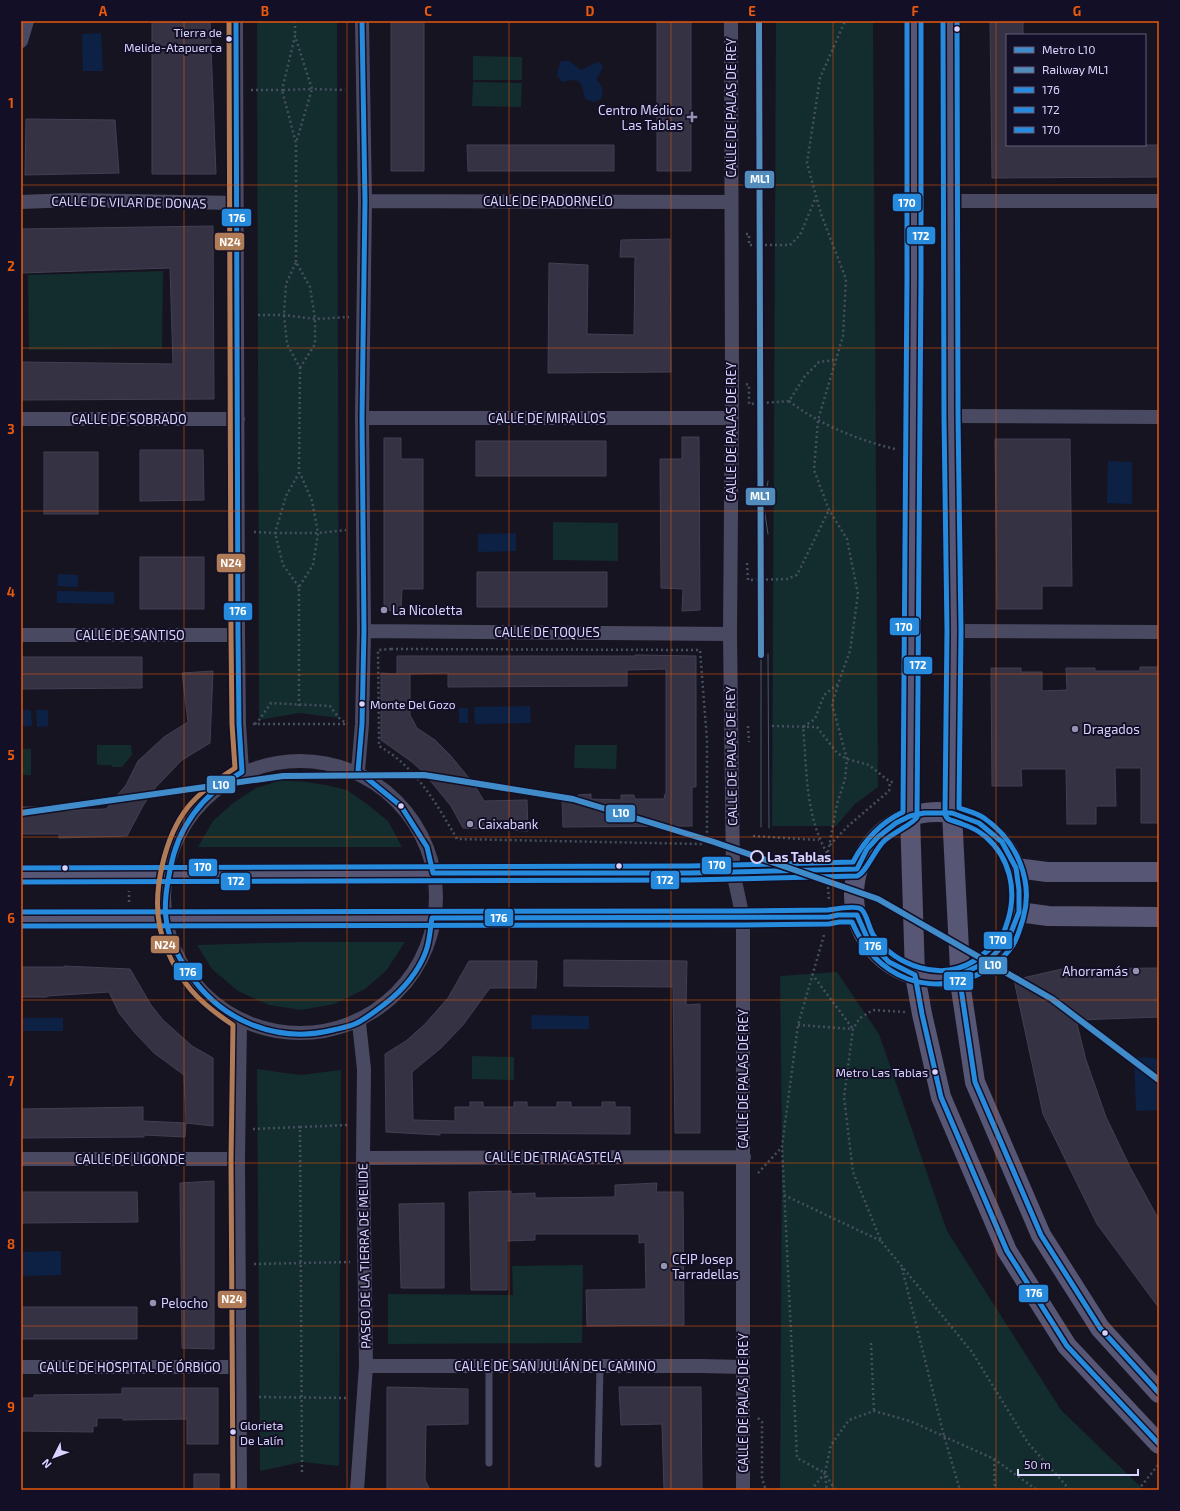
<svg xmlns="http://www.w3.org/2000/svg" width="1180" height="1511" font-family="'Exo 2',sans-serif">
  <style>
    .green { fill: #132c2d }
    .water { fill: #0d2144 }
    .building { fill: #343243; stroke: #433f54 }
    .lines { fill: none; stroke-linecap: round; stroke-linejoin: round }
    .path { stroke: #44505f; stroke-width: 2.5; stroke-dasharray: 2 3; stroke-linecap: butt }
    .lane { stroke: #4a4962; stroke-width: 7 }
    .street { stroke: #4a4962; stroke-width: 14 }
    .secondary { stroke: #575674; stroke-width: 20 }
    .tram { stroke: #43596b; stroke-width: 1 }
    .bus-1-casing { stroke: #130f26; stroke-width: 8 }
    .bus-2-casing { stroke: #130f26; stroke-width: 8 }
    .bus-3-casing { stroke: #130f26; stroke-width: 8 }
    .bus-4-casing { stroke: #130f26; stroke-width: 8 }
    .bus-1 { stroke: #268bdd; stroke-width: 5 }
    .bus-2 { stroke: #268bdd; stroke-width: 5 }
    .bus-3 { stroke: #268bdd; stroke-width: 5 }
    .bus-4 { stroke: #b07c57; stroke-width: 5 }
    .rail-1-casing { stroke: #130f26; stroke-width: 9 }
    .rail-1 { stroke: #518cbc; stroke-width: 6 }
    .metro-1-casing { stroke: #130f26; stroke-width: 9 }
    .metro-1 { stroke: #408cca; stroke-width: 6 }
    .grid { fill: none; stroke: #e8590c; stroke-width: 1; stroke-opacity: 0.55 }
    .bus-dot { fill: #d9d4ff; stroke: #130f26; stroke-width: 1.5 }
    .poi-dot { fill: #9591b1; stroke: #130f26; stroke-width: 1.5 }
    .stop-dot { fill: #130f26; stroke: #d9d4ff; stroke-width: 2 }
    .labels { text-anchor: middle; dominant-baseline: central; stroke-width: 4; stroke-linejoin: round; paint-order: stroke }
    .bus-label { font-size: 12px; fill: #d9d4ff; stroke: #130f26; text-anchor: end }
    .street-label { font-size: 13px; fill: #d9d4ff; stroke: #130f26 }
    .poi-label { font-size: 13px; fill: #d9d4ff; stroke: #130f26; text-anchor: start }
    .stop-label { font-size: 13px; font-weight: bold; fill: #d9d4ff; stroke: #130f26; text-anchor: start }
    .line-badge { stroke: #130f26; stroke-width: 1.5 }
    .badge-label { font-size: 11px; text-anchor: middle; font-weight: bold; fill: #fff }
    .neatline { fill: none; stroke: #e8590c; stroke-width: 1.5 }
    .grid-label { font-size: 13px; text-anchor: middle; font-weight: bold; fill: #e8590c }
  </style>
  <rect width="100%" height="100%" fill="#161421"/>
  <path class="green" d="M257,21H337L339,718L299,713L259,720Z
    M776,21H873L878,787L855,804L836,826H772Z
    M473,56L522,57V80H473Z
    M473,82L522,83L521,107L472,106Z
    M163,271L162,349L29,350L28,275Z
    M553,522L618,523V561L553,560Z
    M97,745H131L132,755L122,767H112L111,765H97Z
    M575,745H617L616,769L574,768Z
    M21,749H31V775H21Z
    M281,780L306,782L326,785L347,790L367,804L388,821L402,847H198L213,821L233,803L256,788Z
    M302,942H405L386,971L365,989L334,1004L301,1010L269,1005L238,991L212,969L197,945Z
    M837,972L879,1034L947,1231L1061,1410L1144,1490H780L782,1146L780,976Z
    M472,1056L514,1057V1080L472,1079Z
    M257,1069L300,1075L341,1070L339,1466L302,1462L260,1471Z
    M583,1265L582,1343L388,1344V1294L513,1295L512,1266Z"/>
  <path class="water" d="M101,33L103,71H83L82,34Z
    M561,61H569L581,70C588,68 592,63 599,62L603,66C602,72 598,74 597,80C603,87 604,90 601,99C595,103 591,102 585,99L582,86L578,81L572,80L563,82L557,76L558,69Z
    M1108,461L1132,462V504L1107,503Z
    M516,533V551L478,552V534Z
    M58,574L78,575V587L57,586Z
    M57,591L114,592V604L57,603Z
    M530,706L531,723L475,724L474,707Z
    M459,708H468V723H459Z
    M21,710H31L32,726H21Z
    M36,710H48V726L37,727Z
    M532,1015L589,1016V1029H531Z
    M21,1018H63V1031H21Z
    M1134,1057L1155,1058L1159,1062V1110L1136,1111Z
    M61,1251V1275L21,1276V1252Z"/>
  <path class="building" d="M152,21H210L216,174H152Z
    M391,21H424V171H391Z
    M657,21H691V171H657Z
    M990,21H1023V35H1007V145H1159V177L992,178Z
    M26,119L115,120L119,173L25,175Z
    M467,145H614V171H468Z
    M213,226L214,399L21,400V362L173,364L170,268L21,273V229Z
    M670,239L671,372L548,373L549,263L588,265L587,334L634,335L635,257H620L621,240Z
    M682,437H699L700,610L682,611L683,589L661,588L660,459H682Z
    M384,438H401V459H423V589H402L401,611L384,610Z
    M995,439H1070L1072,586H1042V609H997Z
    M476,441H606V476H476Z
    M140,450H203L204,500L140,501Z
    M44,452H98V514H44Z
    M140,557H204V609H140Z
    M477,572H607V607H477Z
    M635,655L696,656V787H692V826L563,827L562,800L578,799V795L591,794V799L621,800V795H634L635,799H664L665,794H666V669L627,670V686L448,687V673L410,674V715L417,728L435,740L450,755L474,784L484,801L527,800L528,831L463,828L451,806L423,772L412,762L381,740V673L397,674V656H635Z
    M21,657H142V688L21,689Z
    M1140,667H1159V823H1141V768H1115L1116,806H1096V824H1067L1066,769H1021L1022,786H992L991,668H1021V672H1042V691L1067,690L1066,668H1095V671H1140Z
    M213,671L210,743L182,760L156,787L144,804L127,836L59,838V834H21V807H44V811L106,809L126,785L138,761L164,737L188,722L182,673Z
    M564,960L687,961L686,1005L700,1004V1133H675L673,987L564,986Z
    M469,961H537L536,988H490L463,1025L441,1048L412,1072L413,1120L455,1121V1107H470V1102H483V1107H514V1102H527V1107H557V1102H571V1107H602V1102H615V1107H630V1134L440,1133V1135L386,1132L385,1054L406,1041L425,1024L448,998Z
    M64,966L130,969L151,1005L163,1020L192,1046L213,1058V1126L186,1123L184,1075L154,1053L135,1033L119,1013L109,992L47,996V997H21V967H64Z
    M1159,968V1017L1076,1020L1086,1060L1106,1117L1130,1167L1159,1220V1308L1097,1224L1043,1114L1014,980L1062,969Z
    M143,1107V1121L186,1123L185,1137L144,1135V1137L21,1138V1109Z
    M214,1181V1349L182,1348L180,1183Z
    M657,1183L656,1192H683L684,1325L587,1326L586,1290L646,1289L645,1242L639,1243V1234H535V1240L507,1241V1290H471L469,1192L511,1191V1194L535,1193V1198L615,1197V1185Z
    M21,1192H137L138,1222L21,1223Z
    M444,1203V1288H401L399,1204Z
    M21,1307H137V1339H21Z
    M387,1387L468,1389V1424L426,1425L425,1480L430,1490H387Z
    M619,1387H701L702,1490H664L662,1424L621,1425Z
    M122,1388H218V1444H187V1419L123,1420V1418H97V1426H93V1432L21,1431V1398H34V1395L122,1394Z
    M194,1474H219V1490H194Z"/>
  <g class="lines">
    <path class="path" d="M295,21V36
      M251,90H282L295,36L312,89L345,90
      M746,234H749V245H790L800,235L816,197
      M296,262V143L282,90L312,89L296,143
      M258,315H284L315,319L349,317
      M746,384L749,385V404L789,401L805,376L819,362L835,360
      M789,401C820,425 858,440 895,449
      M254,532L275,533L286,496L299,473L300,368L287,344L284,315L286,284L296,262L310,287L315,319V344L300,368
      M747,563L748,580L787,579L797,575L829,510
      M299,587L283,565L275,533H318L346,530
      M391,649L700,650L707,740V836L702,844L457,839C436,803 416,767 379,746L378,650Z
      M299,706V587L313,565L318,533L312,501L300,473
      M253,724H348
      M255,724L259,720L271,703L330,706L339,718L347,724
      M748,726L749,742
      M772,726L817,727L837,753L847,759L869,765L890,782H894
      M753,836L819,840
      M830,845L848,826L889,791L890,782
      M828,852L837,804L845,779L847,759L832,704L838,685
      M827,853C805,815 807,770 803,727L815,719L824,695L838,684L850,651L858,594L847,539L829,510L814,470L818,420L843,336L846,279L821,214L807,163L820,78L845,21
      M828,887L829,900
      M129,902V891
      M824,935L798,1025L782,1146L797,1458L825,1473
      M812,974L853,1029
      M905,1012L873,1010L860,1018L853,1029L844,1097L853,1172L881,1241L972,1352L1028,1443L1070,1490
      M798,1025L853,1029
      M300,1127L349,1125
      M253,1129L300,1127L302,1473
      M758,1173L782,1147
      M784,1195L881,1241
      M254,1264L350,1262
      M902,1268L944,1436L960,1490
      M871,1343L874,1411
      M259,1397L348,1398
      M758,1418L762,1422V1479L766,1490
      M994,1459L995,1490
      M825,1476L827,1490
      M811,1490L825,1473
      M835,1490L825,1473L831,1445L849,1420L874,1411L910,1421L994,1459L1037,1490
      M1138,1490L1159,1464"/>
    <path class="lane" d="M489,1366V1463
      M598,1464L600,1366"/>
    <path class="street" d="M236,21L238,635L239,724L242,772
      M731,21L732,384L730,634L733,872L743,918V1490
      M21,41L27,21
      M365,201L731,202
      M951,201H1159
      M21,202L72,200L236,203
      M951,416L1159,417
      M362,418H732
      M21,419H238
      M364,631L730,634
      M954,631L1159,632
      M21,635H238
      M164 897a136 136 0 1 1 272 0a136 136 0 1 1-272 0Z
      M358,771L362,724L364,631L362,418L365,201L362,21
      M240,1021L238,1159L240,1490
      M363,1158L744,1157
      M21,1159H238
      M366,1366H701L743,1367
      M21,1367H239
      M357,1490L366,1366L363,1158L364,1069L359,1023"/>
    <path class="secondary" d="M914,21V278L910,816L915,975L922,1014L941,1097L1007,1251L1067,1346L1159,1444
      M950,21L951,416L954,631L952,813L961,989L975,1082L1041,1235L1100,1328L1159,1393
      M854 895a83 83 0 1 1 166 0a83 83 0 1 1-166 0Z
      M1016,868L1047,872H1159
      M21,875L433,873H690L857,869
      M1019,912L1048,916L1159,917
      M21,919L743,918L829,917L838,915H857"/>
    <path class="tram" d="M760,481L768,534
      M765,499L768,481
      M760,533L763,516
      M768,654L769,828
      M761,655V827"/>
    <defs>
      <path id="bus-1" d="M236,21L238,635L239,724L242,772C203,794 178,825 170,870C167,886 164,902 166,918C168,938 178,957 189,973C221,1021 277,1044 333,1030C341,1028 349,1027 357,1023C367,1018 377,1010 386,1003C403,990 419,971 426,951C430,940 430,929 432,918L829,917L838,915H857L869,942L889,962L915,975L922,1014L941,1097L1007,1251L1067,1346L1159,1444
        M362,21L365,201L362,418L364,631L362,724L358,771L401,806L427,847L433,873H690L857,869L867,849L878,837L896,823L910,816L924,813H952L979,823L1002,842L1016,868L1019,890V912L1008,940L987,962L959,975L975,1082L1041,1235L1100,1328L1159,1393"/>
      <path id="bus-2" d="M21,882L690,880L857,876C865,874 875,850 883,842C890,834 915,823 917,817L921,278V21
        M21,926L743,925L829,924L839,922H852C863,948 881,969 908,979C945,992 990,978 1013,945C1018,937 1020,928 1023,919C1034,881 1017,841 984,818C977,813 968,811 959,808L961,631L958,416L957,21"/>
      <path id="bus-3" d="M21,868L690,866L853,862C865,839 880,823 903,812L907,278V21
        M21,912L743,911L828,910C835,909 855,905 861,909C867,913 869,930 874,936C897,966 940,982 974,961C984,954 994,947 1001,937C1005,932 1006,925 1008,920C1017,890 1010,858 986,837C979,831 971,827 962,824C958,822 952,821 948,819C946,817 946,816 945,814L947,631L944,416L943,21"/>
      <path id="bus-4" d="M229,21L231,635L232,724L235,768C218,779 201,791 188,807C165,836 152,891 160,928C165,950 177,973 191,990C203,1004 218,1015 233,1025L231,1159L233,1490"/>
    </defs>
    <use href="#bus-1" class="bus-1-casing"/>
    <use href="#bus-2" class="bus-2-casing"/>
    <use href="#bus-3" class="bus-3-casing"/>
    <use href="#bus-4" class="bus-4-casing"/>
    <use href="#bus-1" class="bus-1"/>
    <use href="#bus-2" class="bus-2"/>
    <use href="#bus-3" class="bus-3"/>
    <use href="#bus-4" class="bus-4"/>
    <defs>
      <path id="rail-1" d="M759,21L761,655"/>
    </defs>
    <use href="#rail-1" class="rail-1-casing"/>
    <use href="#rail-1" class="rail-1"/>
    <defs>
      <path id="metro-1" d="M21,813L283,776L424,775L573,799L714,842L878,899L1052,999L1159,1080"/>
    </defs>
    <use href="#metro-1" class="metro-1-casing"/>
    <use href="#metro-1" class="metro-1"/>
  </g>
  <path class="grid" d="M184,21V1490M347,21V1490M509,21V1490M671,21V1490M833,21V1490M996,21V1490M21,185H1159M21,348H1159M21,511H1159M21,674H1159M21,837H1159M21,1000H1159M21,1163H1159M21,1326H1159"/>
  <g class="bus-dot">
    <circle cx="957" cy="29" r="3.5"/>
    <circle cx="229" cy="39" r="3.5"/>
    <circle cx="362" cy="704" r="3.5"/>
    <circle cx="401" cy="806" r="3.5"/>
    <circle cx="619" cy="866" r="3.5"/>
    <circle cx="65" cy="868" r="3.5"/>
    <circle cx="935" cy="1072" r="3.5"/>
    <circle cx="1105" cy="1333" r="3.5"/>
    <circle cx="233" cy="1432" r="3.5"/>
  </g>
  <g class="poi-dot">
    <path d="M690 111h4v4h4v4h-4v4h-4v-4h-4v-4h4z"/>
    <circle cx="384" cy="610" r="4"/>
    <circle cx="1075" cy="729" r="4"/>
    <circle cx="470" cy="824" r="4"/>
    <circle cx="1136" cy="971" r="4"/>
    <circle cx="664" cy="1266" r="4"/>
    <circle cx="153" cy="1303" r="4"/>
  </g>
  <circle class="stop-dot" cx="757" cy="857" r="6"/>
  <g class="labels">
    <g class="bus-label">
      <text x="222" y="32">Tierra de<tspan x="222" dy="15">Melide-Atapuerca</tspan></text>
      <text x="370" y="704" text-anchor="start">Monte Del Gozo</text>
      <text x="928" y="1072">Metro Las Tablas</text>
      <text x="240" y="1425" text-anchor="start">Glorieta<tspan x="240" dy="15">De Lalín</tspan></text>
    </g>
    <g class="street-label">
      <text transform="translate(731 108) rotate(-90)">CALLE DE PALAS DE REY</text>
      <text x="548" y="201">CALLE DE PADORNELO</text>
      <text transform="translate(129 202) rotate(1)">CALLE DE VILAR DE DONAS</text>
      <text x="547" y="418">CALLE DE MIRALLOS</text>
      <text x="129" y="419">CALLE DE SOBRADO</text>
      <text transform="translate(731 432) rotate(-90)">CALLE DE PALAS DE REY</text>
      <text x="547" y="632">CALLE DE TOQUES</text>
      <text x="130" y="635">CALLE DE SANTISO</text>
      <text transform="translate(731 756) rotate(-91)">CALLE DE PALAS DE REY</text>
      <text transform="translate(743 1079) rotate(-90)">CALLE DE PALAS DE REY</text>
      <text x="553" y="1157">CALLE DE TRIACASTELA</text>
      <text x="130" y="1159">CALLE DE LIGONDE</text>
      <text transform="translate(364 1256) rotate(-91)">PASEO DE LA TIERRA DE MELIDE</text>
      <text x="555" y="1366">CALLE DE SAN JULIÁN DEL CAMINO</text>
      <text x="130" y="1367">CALLE DE HOSPITAL DE ÓRBIGO</text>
      <text transform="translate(743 1403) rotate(-90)">CALLE DE PALAS DE REY</text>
    </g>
    <g class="poi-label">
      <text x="683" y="110" text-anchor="end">Centro Médico<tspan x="683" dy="15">Las Tablas</tspan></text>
      <text x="392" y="610">La Nicoletta</text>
      <text x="1083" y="729">Dragados</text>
      <text x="478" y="824">Caixabank</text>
      <text x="1128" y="971" text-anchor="end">Ahorramás</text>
      <text x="672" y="1259">CEIP Josep<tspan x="672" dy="15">Tarradellas</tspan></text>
      <text x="161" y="1303">Pelocho</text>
    </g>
    <g class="stop-label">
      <text x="767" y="857">Las Tablas</text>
    </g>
  </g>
  <g class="line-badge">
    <rect x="744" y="170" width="31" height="19" rx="4" fill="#518cbc"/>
    <rect x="892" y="193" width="30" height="19" rx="4" fill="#268bdd"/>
    <rect x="221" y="208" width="31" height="19" rx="4" fill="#268bdd"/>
    <rect x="906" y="226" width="30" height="19" rx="4" fill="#268bdd"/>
    <rect x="214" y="232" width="31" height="19" rx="4" fill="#b07c57"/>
    <rect x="745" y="487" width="31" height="19" rx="4" fill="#518cbc"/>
    <rect x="216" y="553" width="30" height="20" rx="4" fill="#b07c57"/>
    <rect x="223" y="602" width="30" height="19" rx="4" fill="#268bdd"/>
    <rect x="889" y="617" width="31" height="19" rx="4" fill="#268bdd"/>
    <rect x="903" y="656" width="30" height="19" rx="4" fill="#268bdd"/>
    <rect x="206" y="775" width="30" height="19" rx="4" fill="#408cca"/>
    <rect x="605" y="804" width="31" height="19" rx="4" fill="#408cca"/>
    <rect x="701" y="856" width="31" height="19" rx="4" fill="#268bdd"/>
    <rect x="188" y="858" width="30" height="19" rx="4" fill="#268bdd"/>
    <rect x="650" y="870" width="30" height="20" rx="4" fill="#268bdd"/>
    <rect x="220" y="872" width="31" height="19" rx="4" fill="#268bdd"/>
    <rect x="484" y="908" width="30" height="19" rx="4" fill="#268bdd"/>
    <rect x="983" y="931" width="30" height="19" rx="4" fill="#268bdd"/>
    <rect x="150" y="935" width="30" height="19" rx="4" fill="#b07c57"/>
    <rect x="858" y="937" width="30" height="19" rx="4" fill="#268bdd"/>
    <rect x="978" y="956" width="30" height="19" rx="4" fill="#408cca"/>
    <rect x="173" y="962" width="30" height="19" rx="4" fill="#268bdd"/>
    <rect x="943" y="971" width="31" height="20" rx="4" fill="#268bdd"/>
    <rect x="1018" y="1284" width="31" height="19" rx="4" fill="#268bdd"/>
    <rect x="217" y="1290" width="30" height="19" rx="4" fill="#b07c57"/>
  </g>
  <g class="badge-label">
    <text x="760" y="183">ML1</text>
    <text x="907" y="207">170</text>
    <text x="237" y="222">176</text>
    <text x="921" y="240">172</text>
    <text x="230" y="246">N24</text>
    <text x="760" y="500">ML1</text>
    <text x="231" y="567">N24</text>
    <text x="238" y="615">176</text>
    <text x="904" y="631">170</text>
    <text x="918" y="669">172</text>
    <text x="221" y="789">L10</text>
    <text x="621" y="817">L10</text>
    <text x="717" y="869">170</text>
    <text x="203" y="871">170</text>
    <text x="665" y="884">172</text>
    <text x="236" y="885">172</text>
    <text x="499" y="922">176</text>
    <text x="998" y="944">170</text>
    <text x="165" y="949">N24</text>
    <text x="873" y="950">176</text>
    <text x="993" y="969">L10</text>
    <text x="188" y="976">176</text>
    <text x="958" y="985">172</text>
    <text x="1034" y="1297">176</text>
    <text x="232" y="1303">N24</text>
  </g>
  <rect width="1180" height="1511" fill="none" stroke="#130f26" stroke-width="44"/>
  <rect x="1006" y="34" width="140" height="112" fill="#130f26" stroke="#625e7d"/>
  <rect x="1014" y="47" width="20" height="6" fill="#408cca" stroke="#625e7d"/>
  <text x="1042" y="54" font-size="12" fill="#d9d4ff">Metro L10</text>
  <rect x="1014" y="67" width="20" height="6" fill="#518cbc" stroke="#625e7d"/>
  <text x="1042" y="74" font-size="12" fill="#d9d4ff">Railway ML1</text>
  <rect x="1014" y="87" width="20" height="6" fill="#268bdd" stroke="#625e7d"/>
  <text x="1042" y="94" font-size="12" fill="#d9d4ff">176</text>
  <rect x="1014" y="107" width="20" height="6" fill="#268bdd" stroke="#625e7d"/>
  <text x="1042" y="114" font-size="12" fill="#d9d4ff">172</text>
  <rect x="1014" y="127" width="20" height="6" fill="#268bdd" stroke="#625e7d"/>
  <text x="1042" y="134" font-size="12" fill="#d9d4ff">170</text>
  <g transform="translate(54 1457) rotate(228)" stroke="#130f26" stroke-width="3" paint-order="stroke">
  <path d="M0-3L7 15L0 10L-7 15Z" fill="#d9d4ff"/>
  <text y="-6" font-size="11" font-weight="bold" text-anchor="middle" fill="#d9d4ff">N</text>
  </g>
  <path d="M1018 1469v6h120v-6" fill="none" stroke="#d9d4ff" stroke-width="2"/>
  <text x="1024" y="1469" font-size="12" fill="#d9d4ff" stroke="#130f26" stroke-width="3" paint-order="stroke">50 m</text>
  <rect x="22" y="22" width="1136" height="1467" class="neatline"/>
  <g class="grid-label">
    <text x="103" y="16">A</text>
    <text x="265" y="16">B</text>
    <text x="428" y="16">C</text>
    <text x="590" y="16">D</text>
    <text x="752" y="16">E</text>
    <text x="915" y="16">F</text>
    <text x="1077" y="16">G</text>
    <text x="11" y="108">1</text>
    <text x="11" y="271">2</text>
    <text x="11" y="434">3</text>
    <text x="11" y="597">4</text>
    <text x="11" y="760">5</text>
    <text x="11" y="923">6</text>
    <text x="11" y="1086">7</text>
    <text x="11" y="1249">8</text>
    <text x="11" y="1412">9</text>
  </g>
</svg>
